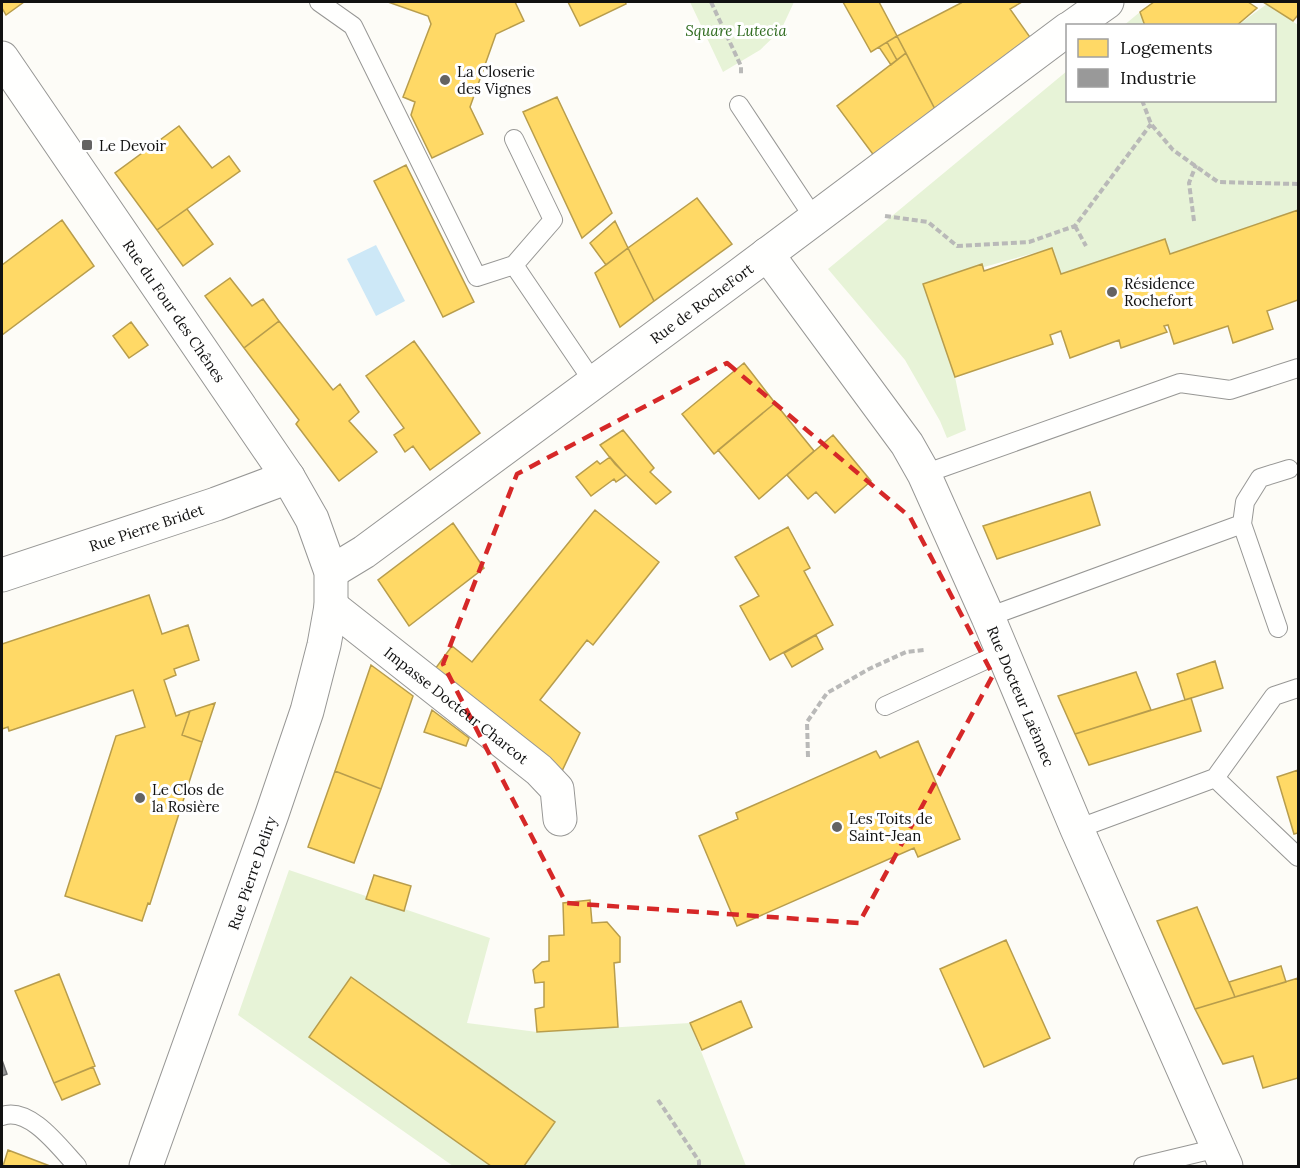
<svg xmlns="http://www.w3.org/2000/svg" width="1300" height="1168" font-family="Lora,serif">
  <style>
    .green { fill: #e7f3d7 }
    .water { fill: #cde8f7 }
    .homes { fill: #ffd966; stroke: #b89d4c; stroke-width: 1.5 }
    .industry { fill: #999; stroke: #707070; stroke-width: 1.5 }
    .lines { fill: none; stroke-linecap: round; stroke-linejoin: round }
    .service-casing { stroke: #979795; stroke-width: 20 }
    .minor-casing { stroke: #979795; stroke-width: 35 }
    .path { stroke: #b9b9b8; stroke-width: 4; stroke-dasharray: 6 3; stroke-linecap: butt }
    .service { stroke: #fffffe; stroke-width: 18 }
    .minor { stroke: #fffffe; stroke-width: 33 }
    .marked { fill: none; stroke: #d62828; stroke-width: 4.5; stroke-dasharray: 12 8; stroke-linejoin: round }
    .poi-dot { fill: #646362; stroke: #fff; stroke-width: 2 }
    .labels { text-anchor: middle; dominant-baseline: central; stroke-width: 6; stroke-linejoin: round; paint-order: stroke }
    .park-label { font-size: 15px; font-style: italic; fill: #2f6b1f; stroke: #fff }
    .poi-label { font-size: 15px; fill: #111; stroke: #fff; text-anchor: start }
    .street-label { font-size: 15px; fill: #111; stroke: #fff }
  </style>
  <rect width="100%" height="100%" fill="#fdfcf7"/>
  <path class="green" d="M690,2H794L781,30L760,50L723,72Z
    M1267,4L1298,25V210L1170,254L1165,239L1061,274L1052,248L923,284L955,377L966,430L947,438L940,421L905,360L828,269L1067,71L1068,100H1274V26L1238,25Z
    M1140,12L1145,25L1123,26Z
    M289,870L490,938L467,1023L537,1032L690,1023L746,1166H453L238,1015Z"/>
  <path class="water" d="M376,245L405,301L376,316L347,259Z"/>
  <path class="homes" d="M2,2H24L6,15L2,8Z
    M388,2H515L524,21L496,34L470,107L483,134L432,158L411,115L415,102L403,97L431,24L428,16Z
    M568,2H625L626,4L580,26Z
    M843,2H879L897,36L871,52Z
    M960,2H1022L1010,9L1032,40L936,111L897,36L961,3Z
    M1154,2H1248L1257,8L1236,26H1145L1140,12Z
    M1263,2H1298V15L1293,21Z
    M897,36L906,53L897,60L887,42Z
    M887,42L897,60L891,65L879,47Z
    M906,53L936,111L875,157L837,106Z
    M557,97L612,213L582,238L523,112Z
    M179,126L212,168L229,156L240,171L157,230L115,173Z
    M406,165L474,302L443,317L374,181Z
    M697,198L732,244L654,301L628,248Z
    M187,209L213,244L183,266L157,230Z
    M1298,210V300L1267,311L1273,329L1233,343L1228,326L1174,344L1168,325L1164,326L1167,332L1121,348L1119,340L1070,358L1061,331L1050,335L1053,344L955,377L923,284L982,264L984,271L1052,248L1061,274L1165,239L1170,254Z
    M62,220L94,266L2,335V265Z
    M615,221L628,248L606,265L590,243Z
    M628,248L654,301L620,327L595,273Z
    M230,278L252,306L263,299L279,321L244,348L205,296Z
    M279,321L333,390L340,384L359,412L349,421L377,452L339,481L296,424L299,420L244,348Z
    M131,322L148,345L129,358L113,336Z
    M414,341L480,433L430,470L413,446L405,452L394,435L404,428L366,376Z
    M744,363L775,403L714,454L682,414Z
    M775,403L814,451L759,499L718,450Z
    M623,430L654,468L650,472L671,492L656,504L615,464L600,445Z
    M833,435L871,481L835,513L816,492L808,499L787,475Z
    M610,457L626,475L616,482L614,479L591,496L576,477L597,461L600,464Z
    M1090,492L1100,525L997,559L983,526Z
    M595,510L659,562L593,645L587,640L540,700L580,733L562,771L435,669L452,646L472,662Z
    M453,523L484,568L409,626L378,580Z
    M788,527L810,568L804,571L833,625L770,660L740,606L759,596L735,557Z
    M149,595L162,634L188,625L199,660L174,669L176,675L164,680L176,716L190,711L182,735L202,742L150,904L148,903L142,921L65,896L116,736L145,727L133,690L9,731L8,727L2,729V644Z
    M816,635L823,649L792,667L784,653Z
    M1215,661L1223,688L1185,700L1177,674Z
    M371,665L413,696L381,789L335,771Z
    M1136,672L1151,710L1075,734L1058,696Z
    M1191,698L1201,731L1089,765L1075,734Z
    M215,703L202,742L182,735L190,711Z
    M432,710L469,738L466,746L424,732Z
    M918,741L960,839L918,857L914,848L737,926L699,836L738,819L736,813L876,751L880,758Z
    M1298,770V833L1294,834L1277,777Z
    M335,771L381,789L354,863L308,847Z
    M374,875L411,886L404,911L366,899Z
    M590,900L592,923L607,922L620,937V962L614,963L618,1027L537,1032L535,1009L544,1007V982L535,983L533,970L542,962L549,961V936L564,935L563,903Z
    M1197,907L1235,997L1195,1009L1157,921Z
    M1006,940L1050,1038L984,1067L940,969Z
    M1281,966L1286,982L1235,997L1229,982Z
    M59,974L95,1066L54,1083L15,991Z
    M351,977L555,1122L524,1166H491L309,1037Z
    M1298,978V1078L1263,1088L1253,1056L1223,1064L1195,1009Z
    M741,1001L752,1027L702,1050L690,1023Z
    M93,1067L100,1084L62,1100L54,1083Z
    M8,1150L50,1166H3Z"/>
  <path class="industry" d="M2,1060L7,1074L2,1076Z"/>
  <g class="lines">
    <defs>
      <path id="service" d="M319,2L353,26L477,277L514,265L594,383
        M739,105L814,218
        M514,265L553,220L514,139
        M924,474L1180,383L1230,390L1298,368
        M1242,524L1245,502L1260,478L1289,469
        M988,617L1242,524L1278,628
        M885,706L1003,652
        M1215,778L1274,696L1298,688
        M1077,829L1215,778L1298,857
        M2,1116C30,1106 60,1148 77,1166
        M1143,1166L1218,1148"/>
      <g id="minor">
        <path d="M1073,26L1107,2"/>
        <path id="s1" d="M2,58L288,477L312,519L331,572V606L324,645L307,711L272,814L146,1166"/>
        <path id="s2" d="M767,254L907,444L924,474L988,617L1077,829L1226,1166"/>
        <path id="s3" d="M331,572L364,552L742,273L1068,29"/>
        <path id="s4" d="M2,575L216,504L288,477"/>
        <path id="s5" d="M331,606L539,770L557,789L560,819"/>
      </g>
    </defs>
    <use href="#service" class="service-casing"/>
    <use href="#minor" class="minor-casing"/>
    <path class="path" d="M711,2L741,66V74
      M1142,100L1151,124L1173,150L1218,182L1298,184
      M885,216L928,222L957,246L1029,242L1075,226L1151,124
      M1194,221L1189,183L1196,165
      M1075,226L1086,246
      M808,757L807,722L827,693L869,669L906,652L924,650
      M658,1100L699,1161V1166"/>
    <use href="#service" class="service"/>
    <use href="#minor" class="minor"/>
  </g>
  <path class="marked" d="M727,363L910,517L993,675L859,923L566,903L443,664L517,474Z"/>
  <g class="poi-dot">
    <circle cx="445" cy="80" r="6"/>
    <rect x="81" y="139" width="12" height="12" rx="3"/>
    <circle cx="1112" cy="292" r="6"/>
    <circle cx="140" cy="798" r="6"/>
    <circle cx="837" cy="827" r="6"/>
  </g>
  <g class="labels">
    <g class="park-label">
      <text x="736" y="30">Square Lutecia</text>
    </g>
    <g class="poi-label">
      <text x="457" y="71">La Closerie<tspan x="457" dy="17">des Vignes</tspan></text>
      <text x="99" y="145">Le Devoir</text>
      <text x="1124" y="283">Résidence<tspan x="1124" dy="17">Rochefort</tspan></text>
      <text x="152" y="789">Le Clos de<tspan x="152" dy="17">la Rosière</tspan></text>
      <text x="849" y="818">Les Toits de<tspan x="849" dy="17">Saint-Jean</tspan></text>
    </g>
    <g class="street-label">
      <text stroke="none"><textPath href="#s3" startOffset="458">Rue de RocheFort</textPath></text>
      <text stroke="none"><textPath href="#s1" startOffset="306">Rue du Four des Chênes</textPath></text>
      <text stroke="none"><textPath href="#s4" startOffset="152">Rue Pierre Bridet</textPath></text>
      <text stroke="none"><textPath href="#s2" startOffset="513">Rue Docteur Laënnec</textPath></text>
      <text stroke="none"><textPath href="#s5" startOffset="160">Impasse Docteur Charcot</textPath></text>
      <text transform="translate(252 873) rotate(-71)">Rue Pierre Deliry</text>
    </g>
  </g>
  <rect width="1300" height="1168" fill="none" stroke="#111111" stroke-width="6"/>
  <rect x="1066" y="24" width="210" height="78" fill="#ffffff" stroke="#a0a0a0" stroke-width="1.5"/>
  <rect x="1078" y="39" width="30" height="18" fill="#ffd966" stroke="#a0a0a0" stroke-width="1.5"/>
  <text x="1120" y="54" font-size="18" fill="#111111">Logements</text>
  <rect x="1078" y="69" width="30" height="18" fill="#999999" stroke="#a0a0a0" stroke-width="1.5"/>
  <text x="1120" y="84" font-size="18" fill="#111111">Industrie</text>
</svg>
